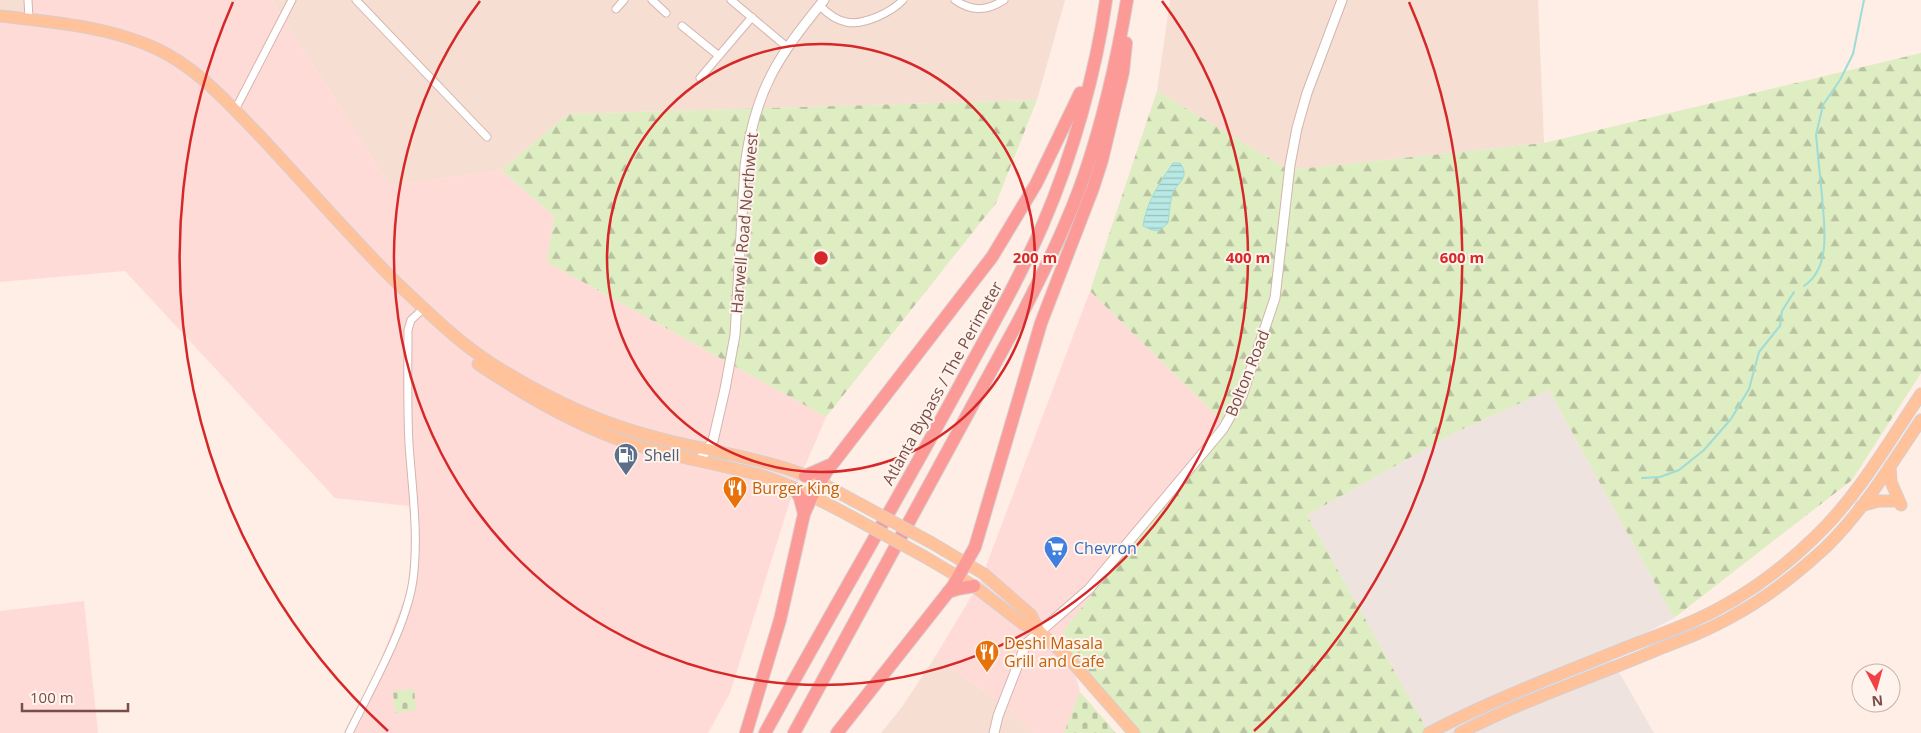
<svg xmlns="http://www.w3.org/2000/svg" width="1921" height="733" font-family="'Open Sans',sans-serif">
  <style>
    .residential { fill: #f6ded3 }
    .commercial { fill: #ffdbd8 }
    .industrial { fill: #eee3df }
    .forest { fill: url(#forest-firs) }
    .cemetery { fill: url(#cemetery-stones) }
    .water { fill: url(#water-rules); stroke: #9ddcd7 }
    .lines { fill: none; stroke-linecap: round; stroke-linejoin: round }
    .stream { stroke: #9ddcd7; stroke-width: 2 }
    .minor-casing { stroke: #d3b5ad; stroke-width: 9 }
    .tertiary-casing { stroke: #d3b5ad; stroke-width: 11 }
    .primary-casing { stroke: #d9cdcc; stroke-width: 13 }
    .motorway-casing { stroke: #d9cdcc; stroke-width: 14 }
    .minor { stroke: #fff; stroke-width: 7 }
    .tertiary { stroke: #fff; stroke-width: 9 }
    .primary { stroke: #ffc29b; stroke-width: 11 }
    .motorway { stroke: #fc9a98; stroke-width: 12 }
    .primary-bridge-casing { stroke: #d9cdcc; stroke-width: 13; stroke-linecap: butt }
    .primary-bridge { stroke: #ffc29b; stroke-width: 11 }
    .ring { fill: none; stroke: #d62828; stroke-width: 2.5 }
    .labels { text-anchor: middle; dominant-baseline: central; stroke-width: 4; stroke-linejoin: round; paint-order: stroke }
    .street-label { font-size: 16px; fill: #794e48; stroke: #fff4ed }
    .service-label { font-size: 16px; fill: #4e5e75; stroke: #fff4ed; text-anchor: start }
    .food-label { font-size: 16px; fill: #c56008; stroke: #fff4ed; text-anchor: start }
    .shop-label { font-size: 16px; fill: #366cbe; stroke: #fff4ed; text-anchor: start }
    .centre { fill: #d62828; stroke: #fff4ed; stroke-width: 2.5 }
    .ring-label { font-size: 15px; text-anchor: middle; font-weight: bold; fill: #d62828; stroke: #fff4ed; stroke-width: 4; stroke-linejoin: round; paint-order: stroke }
  </style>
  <defs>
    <pattern id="forest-firs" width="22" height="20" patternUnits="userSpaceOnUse" patternTransform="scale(1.25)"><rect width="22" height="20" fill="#deedc2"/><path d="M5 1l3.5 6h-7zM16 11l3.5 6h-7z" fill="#b9c2a0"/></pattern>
    <pattern id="cemetery-stones" width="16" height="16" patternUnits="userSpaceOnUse" patternTransform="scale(1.25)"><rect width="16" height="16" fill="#deedc2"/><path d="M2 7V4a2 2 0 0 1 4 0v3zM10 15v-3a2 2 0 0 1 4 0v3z" fill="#b9c2a0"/></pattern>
    <pattern id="water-rules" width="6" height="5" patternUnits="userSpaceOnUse" patternTransform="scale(1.25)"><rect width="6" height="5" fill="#b8e9e5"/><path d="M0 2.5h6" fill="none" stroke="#9abfbc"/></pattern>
  </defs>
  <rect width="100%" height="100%" fill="#feeee5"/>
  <path class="residential" d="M0,0H28L30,16L0,11Z
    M272,0H1065L1037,100L568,114L501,170L390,186Z
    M1170,0H1538L1544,143L1289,170L1157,91Z
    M935,657L1007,707L1034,733H881L902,707Z"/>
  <path class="commercial" d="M28,0H272L390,186L501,170L554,216L547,262L826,417L790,501L730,693L708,733H348L371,684L416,570L409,506L335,498L125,271L0,282V11L29,16Z
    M1090,291L1228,427L1064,630L1080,692L1064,733H1034L1007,707L935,657L980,582Z
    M84,601L98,733H0V611Z"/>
  <path class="industrial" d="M1549,390L1674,618L1608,653L1654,733H1429L1307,515L1456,432Z"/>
  <path class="forest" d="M1921,53V373L1852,480L1674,618L1549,390L1456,432L1307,515L1429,733H1129L1074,670L1064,630L1161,507L1228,427L1090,291L1157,91L1289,170L1544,143Z
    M1037,100L996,203L826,417L547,262L554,216L501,170L568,114Z"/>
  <path class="cemetery" d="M414,689L416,710L395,713L393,691Z
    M1080,692L1116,733H1064Z"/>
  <path class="water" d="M1173,163H1180C1191,179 1177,181 1172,195C1170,204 1169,214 1168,223L1159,231L1152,230L1143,226C1146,203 1160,182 1173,163Z"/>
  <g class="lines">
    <path class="stream" d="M1804,286C1832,267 1824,225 1822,196C1820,176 1818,155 1816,135L1823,105L1840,80L1853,54L1864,0
      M1642,478L1660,477L1679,470L1704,450L1731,419L1749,389L1759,352L1780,326L1782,311L1794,292"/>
    <defs>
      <path id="minor" d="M28,0L29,19
        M356,0L487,137
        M652,0L666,13
        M731,0L787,47
        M955,0C972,12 987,11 1004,0
        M820,6C827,13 836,20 846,22C863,26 892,12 903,0
        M616,9L624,0
        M682,26L719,56
        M700,78L752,17
        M235,110L292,0
        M349,733C371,688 406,628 413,580C419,535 412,488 409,444C407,406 408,368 408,330L411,320L423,309"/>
      <path id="tertiary" d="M699,461L713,441L725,389L735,335L745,166C755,90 777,58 824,0
        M994,733L998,716L1026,644L1089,589L1223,429L1242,396L1275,298L1290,165L1297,128L1307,93L1342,0"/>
      <path id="primary" d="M0,16C52,22 107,26 155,48C197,67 229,104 260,136C307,186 351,238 400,286C433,317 463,347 502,370C548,398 595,421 647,435C694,449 744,454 791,470C815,478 837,492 860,504
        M478,364C524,395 573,424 626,442C669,456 715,463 759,475C792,485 822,501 852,517
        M1890,466L1891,482L1901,505
        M1861,506L1878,501H1894
        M932,543L984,574L1031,615L1039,631L1071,661L1134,733
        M925,557L974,586L1023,624L1039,631
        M1429,733C1493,699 1561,674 1627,647C1648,639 1670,631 1691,622C1737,602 1779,572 1815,537C1858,496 1888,443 1921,394
        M1460,733C1524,700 1593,677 1659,649C1685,639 1711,629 1735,615C1768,597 1798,573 1826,547C1864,510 1892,463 1921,420"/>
      <path id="motorway" d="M805,476L830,465
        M795,489L800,498L804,514
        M948,592L957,589L974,586
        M746,733L780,620L804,514L812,496L827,471L992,257L1036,184L1080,93
        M765,733C827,619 893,508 955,394C985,338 1018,282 1043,224C1072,157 1096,72 1106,0
        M794,733L1020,318C1044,271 1068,223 1085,173C1104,117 1117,59 1127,0
        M837,733L953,586L975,547L1041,323L1093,188L1102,160L1123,72L1126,43"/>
    </defs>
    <use href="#minor" class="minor-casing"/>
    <use href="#tertiary" class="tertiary-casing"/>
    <use href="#primary" class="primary-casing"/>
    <use href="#motorway" class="motorway-casing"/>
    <use href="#minor" class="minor"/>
    <use href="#tertiary" class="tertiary"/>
    <use href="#primary" class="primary"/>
    <use href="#motorway" class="motorway"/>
    <defs>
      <path id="primary-bridge" d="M860,504L932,543
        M852,517L925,557"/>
    </defs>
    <use href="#primary-bridge" class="primary-bridge-casing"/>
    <use href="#primary-bridge" class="primary-bridge"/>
  </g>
  <g class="ring">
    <circle cx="821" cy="258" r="214"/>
    <path d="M1162 1A427 427 0 1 1 480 1"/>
    <path d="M388 731A641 641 0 0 1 233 2M1409 2A641 641 0 0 1 1254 731"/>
  </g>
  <defs>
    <symbol id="fuel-pin" viewBox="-11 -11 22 30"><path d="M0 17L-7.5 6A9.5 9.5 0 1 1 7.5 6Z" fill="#5c6f8a" stroke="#fff4ed"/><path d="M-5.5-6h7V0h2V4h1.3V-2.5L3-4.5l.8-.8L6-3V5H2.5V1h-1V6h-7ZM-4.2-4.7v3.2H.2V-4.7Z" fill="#fff"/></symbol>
    <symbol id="restaurant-pin" viewBox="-11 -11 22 30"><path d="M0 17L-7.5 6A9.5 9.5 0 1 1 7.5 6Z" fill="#e8710a" stroke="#fff4ed"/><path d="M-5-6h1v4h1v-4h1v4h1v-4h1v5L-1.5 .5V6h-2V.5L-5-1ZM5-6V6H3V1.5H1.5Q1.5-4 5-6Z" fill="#fff"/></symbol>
    <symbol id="supermarket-pin" viewBox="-11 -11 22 30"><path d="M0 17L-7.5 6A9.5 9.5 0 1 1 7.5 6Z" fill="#3f7fe0" stroke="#fff4ed"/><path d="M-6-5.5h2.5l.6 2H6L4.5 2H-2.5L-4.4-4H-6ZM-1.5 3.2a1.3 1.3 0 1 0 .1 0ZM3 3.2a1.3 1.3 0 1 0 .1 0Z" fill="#fff"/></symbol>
  </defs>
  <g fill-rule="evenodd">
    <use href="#fuel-pin" x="612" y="441" width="28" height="38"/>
    <use href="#restaurant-pin" x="721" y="474" width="28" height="38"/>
    <use href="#supermarket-pin" x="1042" y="534" width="28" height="38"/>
    <use href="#restaurant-pin" x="973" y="638" width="28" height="38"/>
  </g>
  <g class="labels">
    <g class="street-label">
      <text transform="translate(744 223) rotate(-85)">Harwell Road Northwest</text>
      <text transform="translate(1247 373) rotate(-68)">Bolton Road</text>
      <text transform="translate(942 383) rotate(-61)">Atlanta Bypass / The Perimeter</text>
    </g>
    <g class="service-label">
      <text x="644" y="455">Shell</text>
    </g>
    <g class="food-label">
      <text x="752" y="488">Burger King</text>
      <text x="1004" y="643">Deshi Masala<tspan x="1004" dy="18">Grill and Cafe</tspan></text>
    </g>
    <g class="shop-label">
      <text x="1074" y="548">Chevron</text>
    </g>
  </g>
  <circle cx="821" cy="258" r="8" class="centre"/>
  <g class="ring-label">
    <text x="1035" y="263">200 m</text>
    <text x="1248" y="263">400 m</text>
    <text x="1462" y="263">600 m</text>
  </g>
  <g transform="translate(1876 688) rotate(174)"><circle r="24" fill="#fff4ed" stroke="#c9b2ab"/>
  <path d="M0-4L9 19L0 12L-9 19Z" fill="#f04244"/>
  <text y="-8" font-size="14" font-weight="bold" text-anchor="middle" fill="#794e48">N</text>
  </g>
  <path d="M22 703v8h106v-8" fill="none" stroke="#794e48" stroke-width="2.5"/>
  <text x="30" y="703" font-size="15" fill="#794e48" stroke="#fff4ed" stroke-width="4" paint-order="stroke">100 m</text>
</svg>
